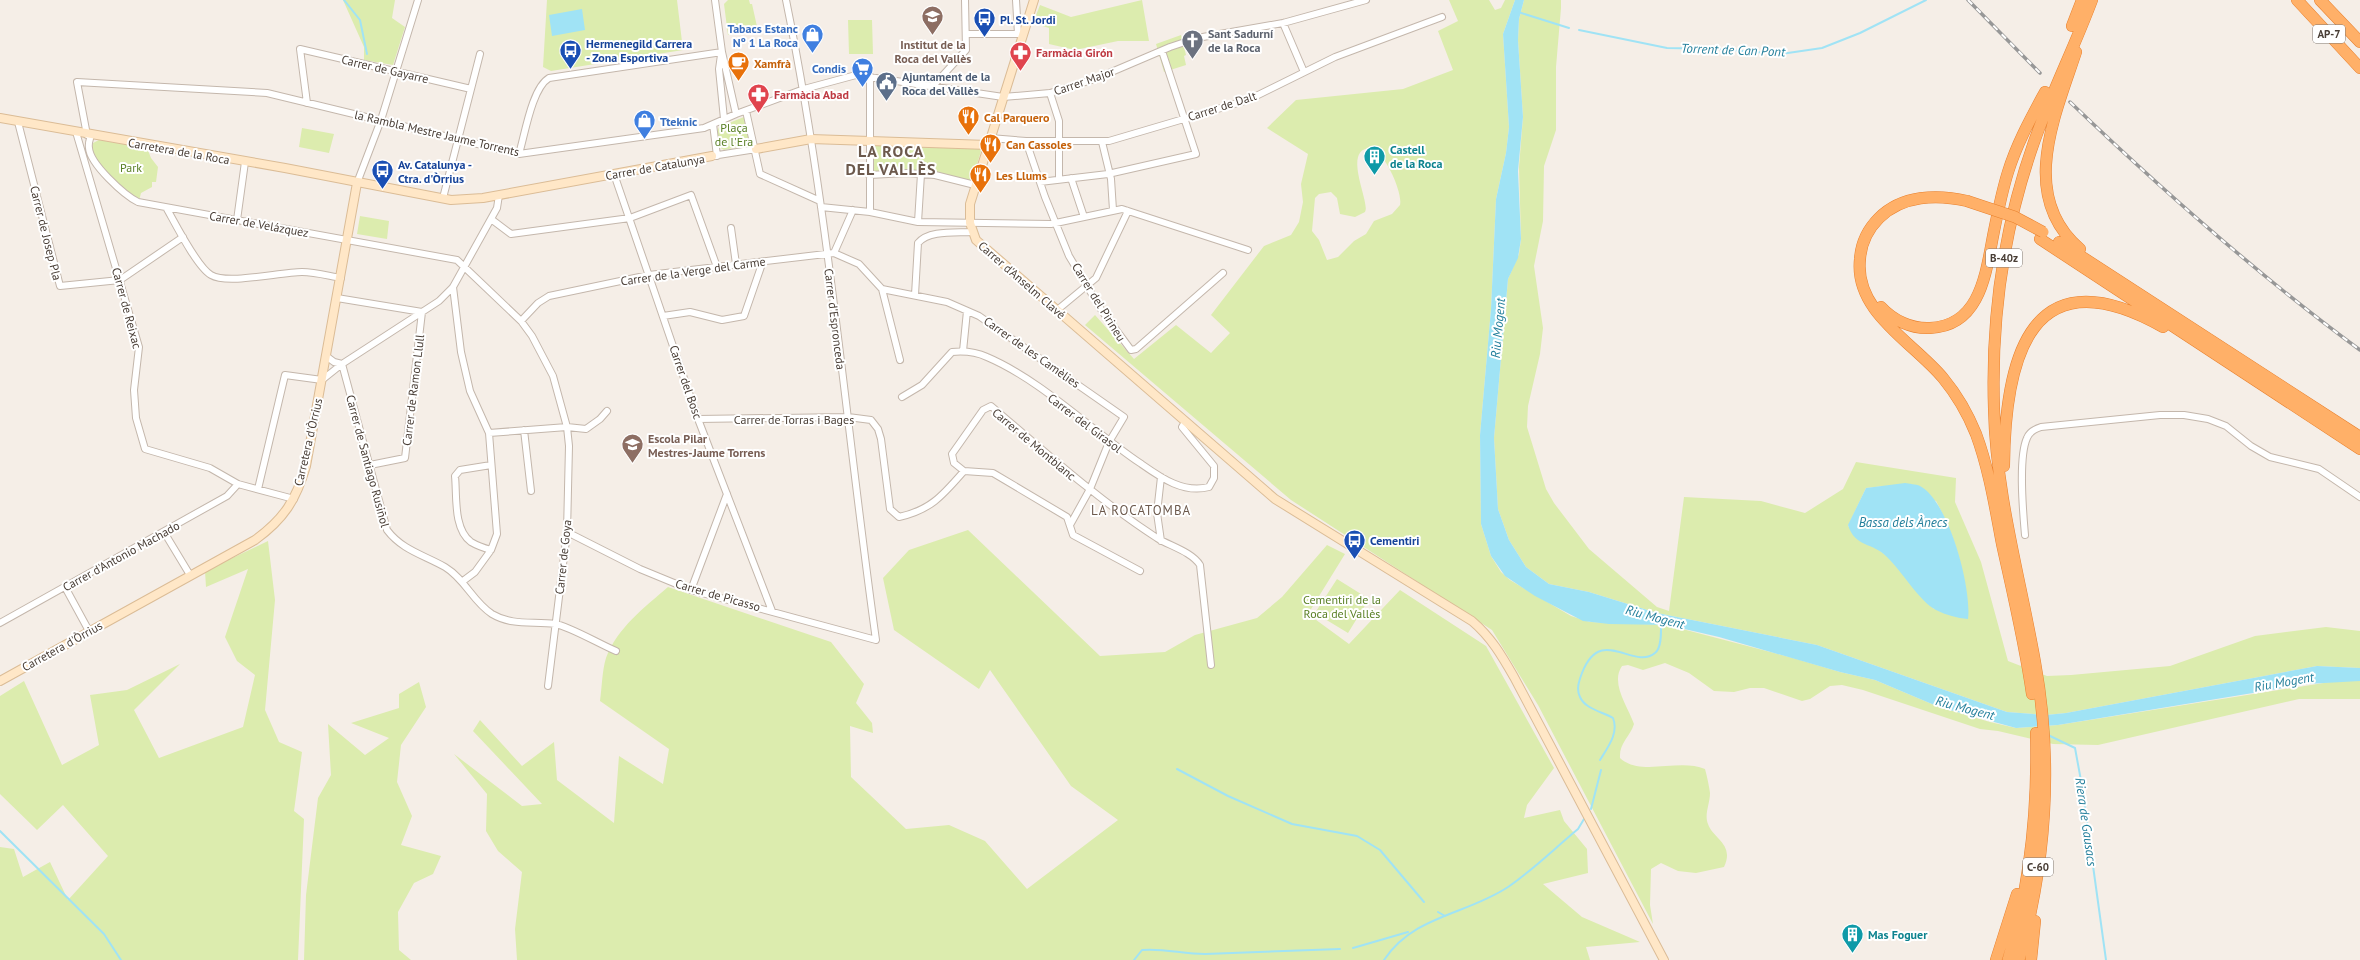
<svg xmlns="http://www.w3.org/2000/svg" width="2360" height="960" font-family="'PT Sans',sans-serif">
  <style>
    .green { fill: #dcecae; fill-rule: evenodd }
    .water { fill: #a0e3f5 }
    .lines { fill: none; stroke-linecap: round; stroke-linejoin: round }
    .stream { stroke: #a0e3f5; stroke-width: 2 }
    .street-casing { stroke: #c4b7ac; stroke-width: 8 }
    .secondary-casing { stroke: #dbbc96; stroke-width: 10 }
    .highway-casing { stroke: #e8802e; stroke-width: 12 }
    .street { stroke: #fff; stroke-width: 6 }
    .secondary { stroke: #ffe7c7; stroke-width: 8 }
    .highway { stroke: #ffb068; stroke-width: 11 }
    .rail-casing { stroke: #979797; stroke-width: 3.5 }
    .rail { stroke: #fff; stroke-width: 2; stroke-dasharray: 6; stroke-linecap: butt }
    .highway-bridge-casing { stroke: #e8802e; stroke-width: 12; stroke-linecap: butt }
    .highway-bridge { stroke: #ffb068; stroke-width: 11 }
    .labels { text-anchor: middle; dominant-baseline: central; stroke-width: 4; stroke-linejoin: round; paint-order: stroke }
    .shield { fill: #fff; stroke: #807872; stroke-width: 1 }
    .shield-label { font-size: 11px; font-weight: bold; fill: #493e36 }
    .transit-label { font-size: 12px; font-weight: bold; fill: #164399; stroke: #fff; text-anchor: start }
    .shop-label { font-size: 12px; font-weight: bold; fill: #366cbe; stroke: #fff; text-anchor: end }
    .worship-label { font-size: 12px; font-weight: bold; fill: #5b616d; stroke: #fff; text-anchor: start }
    .education-label { font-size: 12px; font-weight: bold; fill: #785e54; stroke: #fff }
    .health-label { font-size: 12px; font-weight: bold; fill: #be3a42; stroke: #fff; text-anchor: start }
    .food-label { font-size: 12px; font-weight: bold; fill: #c56008; stroke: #fff; text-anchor: start }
    .street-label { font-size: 12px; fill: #493e36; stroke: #fff }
    .service-label { font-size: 12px; font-weight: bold; fill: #4e5e75; stroke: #fff; text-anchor: start }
    .park-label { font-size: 12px; fill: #587f24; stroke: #fff }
    .culture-label { font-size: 12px; font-weight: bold; fill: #0d838f; stroke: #fff; text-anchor: start }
    .water-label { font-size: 13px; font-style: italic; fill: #237f9b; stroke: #fff }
    .neighbourhood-label { font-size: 13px; letter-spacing: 1px; fill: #6c594c; stroke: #fff }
    .district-label { font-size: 16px; font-weight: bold; letter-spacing: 1px; fill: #6c594c; stroke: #fff }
  </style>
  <rect width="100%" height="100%" fill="#f5eee7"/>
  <path class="green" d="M343,0H395L392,18L405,27L393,65L364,60V47Z
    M547,0H677L683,50L551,71L543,67Z
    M728,0H749L750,4H752L758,31L728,35L724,4Z
    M1142,0L1149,41H1118L1075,50L1049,44V28L1033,23L1040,5L1071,17Z
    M1449,0H1489L1495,10L1501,8L1505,0H1515L1503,34L1509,127L1506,153L1496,199L1491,309L1480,435L1481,524L1491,556L1501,572L1510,580L1571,616L1590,622L1667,625L1793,658L1840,672L1875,680L1939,707L1990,722L2016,728L2058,725L2336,681H2360V699H2299L2098,745L2053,744L1998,731L1980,729L1863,690L1842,685L1830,686L1810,699L1802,701L1764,688H1750L1734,692L1714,691L1689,673L1665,663L1643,670L1628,665L1622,666C1610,683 1628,707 1634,724C1630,737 1619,743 1620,758C1640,777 1679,758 1705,769C1707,776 1709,786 1710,793C1710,804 1704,814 1708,824C1713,839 1735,844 1724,867L1696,873L1678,871L1661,863L1651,869L1650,905L1653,924L1538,705L1492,630L1291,500L1085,325L1095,315L1134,359L1176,325L1211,353L1230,333L1211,315L1264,246L1291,235L1299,222L1303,202L1301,184L1308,154L1267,128L1296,100L1403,89L1453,70L1438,31L1458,21ZM1372,148C1385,153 1403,193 1400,205L1392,214L1374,221L1366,234L1354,241L1338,257L1327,260L1319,240L1312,231L1315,198L1319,194L1331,192L1337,198L1340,214L1355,217L1365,212C1371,203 1340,147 1372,148Z
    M1524,0H1561V8L1556,67V130L1544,166L1543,221L1534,266L1543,328L1540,354L1528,406L1527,427L1546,489L1554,503L1589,549L1657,607L1669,611L1684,497L1761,501L1805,513L1843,489L1856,462L1956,478L1955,502L1981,562L2008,661L2047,676L2071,675L2170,666L2255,636L2326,627L2360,631V668L2317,666L2066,713L2046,715L2007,712L1817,645L1657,613L1589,592L1549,584L1526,567L1509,540L1498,509L1494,438L1508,279L1519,254L1521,239L1519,167L1523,117L1518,40L1519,19ZM1884,486L1936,501C1950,527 1960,553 1964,583L1934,609L1888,557L1848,526L1866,488Z
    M848,20H872L873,54H849Z
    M1181,35L1186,55L1184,56L1186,65L1164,72L1156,44Z
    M744,117L750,142L747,145L724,150L719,147L717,132L719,127Z
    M302,128L334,134L329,153L299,147Z
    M99,140L147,148L151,158L158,167L156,182H152V187L141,193L139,201C120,186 102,172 91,150L93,143Z
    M871,141L976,145L981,151L971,184L935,175L870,173Z
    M360,216L389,221L387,239L357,234Z
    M968,530L1100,656L1165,652L1195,635L1257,618L1282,597L1327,545L1345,554L1308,614L1349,644L1400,590L1486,646L1554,768L1527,805L1524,818L1560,810L1564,821L1587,849L1588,873L1543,884L1582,917L1640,942L1586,947L1590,960H517L515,929L522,872L498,851L486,831L487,794L454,754L522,806L542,804L473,731L480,720L522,766L554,742L557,780L614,823L619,756L663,784L669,749L600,701C602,687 602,671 606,658C617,628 645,607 668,587L831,642L864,684L856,703L872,723L873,733L850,726L851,777L906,829L949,825L985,841L1027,889L1118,820L1071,786L990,670L979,689L894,630L883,578L909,550Z
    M268,541L275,600L265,710L279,742L302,752L294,811L304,819L298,960H0V847L14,849L23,877L50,862L68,900L108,856L63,805L37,830L0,794V696L24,681L62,765L99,745L90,695L127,690L180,664L134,710L159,758L243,727L255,675L237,661L225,637L248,569L206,587L205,571Z
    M1337,579L1369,599L1348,633L1315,613Z
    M419,682L426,707L401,745L397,782L412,816L401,845L441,856L433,874L414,883L398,912L399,950L411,960H304L306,895L318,798L331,775L328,724L365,755L389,738L351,723L399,708V694Z"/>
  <path class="water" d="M1515,0H1524L1519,19L1518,40L1523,117L1518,171L1521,239L1518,258L1508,279L1494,438L1498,509L1509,540L1526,567L1549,584L1589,592L1657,613L1817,645L2007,712L2046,715L2066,713L2317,666L2360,668V681L2307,684L2058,725L2016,728L1939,707L1875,680L1840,672L1719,637L1667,625L1609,624L1583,621L1535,596L1505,576L1491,556L1481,524L1480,435L1491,309L1496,199L1506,153L1509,127L1503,34Z
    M582,9L585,30L552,36L549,15Z
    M1905,483C1909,484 1916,484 1920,486C1949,501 1972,589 1968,619C1957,618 1946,615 1936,610C1919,601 1901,570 1887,557C1873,542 1855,548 1848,525L1866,488Z"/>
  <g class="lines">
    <path class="stream" d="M344,0L360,20L367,54
      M1518,12L1569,28
      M1579,30L1667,48L1719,49L1781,54L1822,48L1860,33L1926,0
      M2048,735L2075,748L2082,786L2106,960
      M1600,760C1608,747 1619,733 1613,718C1603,712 1585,709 1580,697C1576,689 1579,681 1582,673C1601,624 1633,671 1655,653C1662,648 1661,631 1661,623
      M1177,769L1228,796L1292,824L1357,836L1380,850L1424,902
      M1591,809L1601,770
      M0,831L104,934L121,960
      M1438,912L1445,916
      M1353,948L1408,932
      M1134,960L1142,950C1163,948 1183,954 1205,954L1340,949
      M1384,960C1414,915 1466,915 1508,887C1533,870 1555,848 1578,829L1584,819"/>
    <defs>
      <path id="street" d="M715,0L722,52L736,114
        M1016,0L1018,34
        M1283,23L1304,72
        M967,34H1023
        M721,55L719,69L724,119
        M933,86L966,50L965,0
        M1050,93L1059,121V179
        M307,103L300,49L471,89
        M746,111L760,174L820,201
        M18,122L60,286L120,280L183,237
        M713,124L717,156
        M76,132L139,347L134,390L136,418L145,449L210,468L238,484L294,499
        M87,135L77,82L267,93L519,154L704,128L736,114L804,89L856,75L1003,97L1050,93L1095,79L1170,47L1197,38L1283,23L1366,0
        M91,135C90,139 88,143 89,148C90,164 124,195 138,202L457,260L521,321L532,336L553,376L567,427L569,446L567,532L548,686
        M990,138L1026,141H1109L1248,100L1335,57L1442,17
        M1026,141L1045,197L1069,256L1102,311L1131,350L1136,349L1223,273
        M1102,142L1111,179L1113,210
        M519,154C525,134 532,88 549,78L722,52
        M712,156L756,149
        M614,174L698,419L772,611
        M869,175L907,173L935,175L975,185
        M1071,178L1084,217
        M1040,182L1108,174L1196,154L1162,51
        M357,183L381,120L418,0
        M443,198L480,54
        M821,207L870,212L918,222L1051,224L1122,209L1248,250
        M167,209C175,223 197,267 211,275C228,285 280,272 302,272C315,272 329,276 341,278
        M870,212V76
        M491,219L511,234L630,218L691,195L717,267
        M237,220L245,162
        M918,222L921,174
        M731,228L736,264
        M834,253L853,210
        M453,287L461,352L470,391L489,433L497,534L491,550L475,572L463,581
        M882,289L900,360
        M915,295L918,243C929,230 955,233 972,232
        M337,298L422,312L405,458L370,465
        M1056,311L1096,278L1128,211
        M663,316L690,312L722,320L744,316L763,261
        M521,321L538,303L549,296L649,275L834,253L859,264L882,289L947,302L979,316L1124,417L1109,442L1090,489L1070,525
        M963,351L967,311
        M326,356L334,362L342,364L439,301L453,287L497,208L499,195
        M902,397L922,385L952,352C963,351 976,352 987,357C1041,380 1091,430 1140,463C1160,477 1183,494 1209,487L1214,478V466L1182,427L1185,422
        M698,419L848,417L871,420L878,429L881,439L890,509L899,517C931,510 943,495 964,471
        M524,430L531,491
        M489,433L567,427L586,429L600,419L607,411
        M1161,477L1157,513L1161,541
        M258,489L285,375L322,380L342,364L387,530C402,550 424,555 445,567C465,579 473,602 492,614C512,626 533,621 555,624C569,626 601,645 616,651
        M164,532L190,575
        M567,532L640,569L691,590L876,640C846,427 829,211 786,0
        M2025,535C2023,512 2018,458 2027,438C2029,432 2035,429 2041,427L2160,415H2184L2208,419L2226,426L2251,446L2270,457L2319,469L2360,497
        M491,550C484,548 476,545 471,542C453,529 457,495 455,476L460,470L491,465
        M1140,571L1073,535L1067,517L993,473L964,471L954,463L952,454L983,410L991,406C1045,452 1097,499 1157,538C1170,546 1192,552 1200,565L1211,665
        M65,587L89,631
        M691,590L727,494
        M0,623L227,496L238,484"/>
      <path id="secondary" d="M1034,0L970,204V223L976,240L1275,499L1472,621C1491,637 1502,656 1514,677L1664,960
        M0,118L285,168L451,200L483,198L712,156
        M756,149L811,139L988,145
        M0,681L255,540C284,519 296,500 306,466L357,183"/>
      <path id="highway" d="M2297,0L2360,68
        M2320,0L2360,42
        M2072,26L2082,0
        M2076,52C2055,116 2018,196 2080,249
        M1967,201C1937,194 1902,195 1879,218C1868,229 1861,244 1860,259C1854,312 1913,342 1943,378C1957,395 1968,414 1976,434C1989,469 1995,507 2002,544C2013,594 2025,644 2032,694
        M2040,239L2360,449
        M2059,242L2360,437
        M1881,307C1893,320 1911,329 1930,328C1982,326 1986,270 1994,231C1998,211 2002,191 2008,172C2017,143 2031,118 2045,92
        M2004,466C2005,356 2031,253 2163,327
        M1996,960L2017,894
        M2008,960C2030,886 2038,810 2036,733
        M2019,960C2046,863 2053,761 2035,662C2020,577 1996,495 1994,409C1991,319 2004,227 2034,142C2051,94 2074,48 2092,0
        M2031,960L2035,921"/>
    </defs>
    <use href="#street" class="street-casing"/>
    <use href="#secondary" class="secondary-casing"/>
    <use href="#highway" class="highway-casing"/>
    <use href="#street" class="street"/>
    <use href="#secondary" class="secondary"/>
    <use href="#highway" class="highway"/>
    <defs>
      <path id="rail" d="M1968,0L2040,73
        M2070,102C2162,190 2258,275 2360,350"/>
    </defs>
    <use href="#rail" class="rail-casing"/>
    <use href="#rail" class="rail"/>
    <defs>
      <path id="highway-bridge" d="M1967,201L2015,217L2043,232"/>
    </defs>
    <use href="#highway-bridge" class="highway-bridge-casing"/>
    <use href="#highway-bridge" class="highway-bridge"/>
  </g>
  <defs>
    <symbol id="school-pin" viewBox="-11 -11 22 30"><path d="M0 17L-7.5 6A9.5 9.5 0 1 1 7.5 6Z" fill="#8d6e63" stroke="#fff"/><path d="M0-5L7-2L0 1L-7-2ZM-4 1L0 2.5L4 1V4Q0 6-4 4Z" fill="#fff"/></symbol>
    <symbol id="bus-pin" viewBox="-11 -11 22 30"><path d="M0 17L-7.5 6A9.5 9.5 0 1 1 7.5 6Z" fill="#1a4fb4" stroke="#fff"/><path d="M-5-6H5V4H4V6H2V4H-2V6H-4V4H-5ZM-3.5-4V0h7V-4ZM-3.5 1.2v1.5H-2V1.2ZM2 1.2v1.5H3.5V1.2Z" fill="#fff"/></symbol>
    <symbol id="shop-pin" viewBox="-11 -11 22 30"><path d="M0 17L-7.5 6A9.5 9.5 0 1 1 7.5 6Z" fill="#3f7fe0" stroke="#fff"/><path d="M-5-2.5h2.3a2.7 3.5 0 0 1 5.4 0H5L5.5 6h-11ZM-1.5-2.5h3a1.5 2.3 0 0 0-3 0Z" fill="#fff"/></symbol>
    <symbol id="church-pin" viewBox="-11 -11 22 30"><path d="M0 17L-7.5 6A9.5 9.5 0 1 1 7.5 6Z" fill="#6b7280" stroke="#fff"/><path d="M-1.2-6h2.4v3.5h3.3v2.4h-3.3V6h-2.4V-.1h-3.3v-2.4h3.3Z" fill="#fff"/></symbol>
    <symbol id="pharmacy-pin" viewBox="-11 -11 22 30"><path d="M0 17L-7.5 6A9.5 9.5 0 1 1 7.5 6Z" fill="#e0444e" stroke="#fff"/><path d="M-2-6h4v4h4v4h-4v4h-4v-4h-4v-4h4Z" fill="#fff"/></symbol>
    <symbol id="cafe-pin" viewBox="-11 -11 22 30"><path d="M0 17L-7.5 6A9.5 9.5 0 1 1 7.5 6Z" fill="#e8710a" stroke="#fff"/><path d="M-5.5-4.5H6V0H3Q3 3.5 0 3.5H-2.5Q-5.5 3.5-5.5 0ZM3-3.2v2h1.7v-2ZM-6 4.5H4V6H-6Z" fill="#fff"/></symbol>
    <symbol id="supermarket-pin" viewBox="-11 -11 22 30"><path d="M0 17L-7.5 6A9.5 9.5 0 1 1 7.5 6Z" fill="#3f7fe0" stroke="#fff"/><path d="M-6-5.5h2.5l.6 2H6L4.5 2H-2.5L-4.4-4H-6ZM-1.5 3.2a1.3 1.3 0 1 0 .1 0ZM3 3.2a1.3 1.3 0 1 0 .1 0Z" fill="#fff"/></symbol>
    <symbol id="civic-pin" viewBox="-11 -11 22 30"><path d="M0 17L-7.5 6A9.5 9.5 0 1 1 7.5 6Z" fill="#5c6f8a" stroke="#fff"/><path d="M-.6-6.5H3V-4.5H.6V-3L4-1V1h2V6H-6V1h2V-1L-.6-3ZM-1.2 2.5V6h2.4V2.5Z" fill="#fff"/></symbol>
    <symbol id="restaurant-pin" viewBox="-11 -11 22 30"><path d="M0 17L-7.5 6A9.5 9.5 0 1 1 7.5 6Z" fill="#e8710a" stroke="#fff"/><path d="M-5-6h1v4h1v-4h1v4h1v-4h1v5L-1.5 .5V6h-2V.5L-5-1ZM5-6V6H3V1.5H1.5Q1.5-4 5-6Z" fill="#fff"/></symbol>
    <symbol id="building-pin" viewBox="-11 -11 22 30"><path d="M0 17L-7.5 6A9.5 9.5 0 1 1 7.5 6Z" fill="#0f9aa8" stroke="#fff"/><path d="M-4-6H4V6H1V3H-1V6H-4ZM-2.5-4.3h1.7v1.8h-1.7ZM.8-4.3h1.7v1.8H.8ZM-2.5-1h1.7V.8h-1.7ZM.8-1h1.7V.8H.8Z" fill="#fff"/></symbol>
  </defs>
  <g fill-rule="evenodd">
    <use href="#school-pin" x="920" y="4" width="25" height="34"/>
    <use href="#bus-pin" x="972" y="6" width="25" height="34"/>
    <use href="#shop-pin" x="800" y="22" width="25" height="34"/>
    <use href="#church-pin" x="1180" y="28" width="25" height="34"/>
    <use href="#bus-pin" x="558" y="38" width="25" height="34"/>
    <use href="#pharmacy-pin" x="1008" y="40" width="25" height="34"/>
    <use href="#cafe-pin" x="726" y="50" width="25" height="34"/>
    <use href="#supermarket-pin" x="850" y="56" width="25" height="34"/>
    <use href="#civic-pin" x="874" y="70" width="25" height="34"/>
    <use href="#pharmacy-pin" x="746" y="82" width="25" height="34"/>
    <use href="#restaurant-pin" x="956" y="104" width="25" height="34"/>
    <use href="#shop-pin" x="632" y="108" width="25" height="34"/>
    <use href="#restaurant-pin" x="978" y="132" width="25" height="34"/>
    <use href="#building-pin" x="1362" y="144" width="25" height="34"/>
    <use href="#bus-pin" x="370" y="158" width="25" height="34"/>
    <use href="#restaurant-pin" x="968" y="162" width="25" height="34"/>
    <use href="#school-pin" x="620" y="432" width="25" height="34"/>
    <use href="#bus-pin" x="1342" y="528" width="25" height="34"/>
    <use href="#building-pin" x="1840" y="922" width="25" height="34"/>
  </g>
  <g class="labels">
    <g class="shield">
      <rect x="2313" y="25" width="32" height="18" rx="3"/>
      <rect x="1986" y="249" width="36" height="18" rx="3"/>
      <rect x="2023" y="858" width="30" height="18" rx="3"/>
    </g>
    <g class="shield-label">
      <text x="2329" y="34">AP-7</text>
      <text x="2004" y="258">B-40z</text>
      <text x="2038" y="867">C-60</text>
    </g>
    <g class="transit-label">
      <text x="1000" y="19">Pl. St. Jordi</text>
      <text x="586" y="43">Hermenegild Carrera<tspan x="586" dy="14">- Zona Esportiva</tspan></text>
      <text x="398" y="164">Av. Catalunya -<tspan x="398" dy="14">Ctra. d'Òrrius</tspan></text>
      <text x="1370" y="540">Cementiri</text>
    </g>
    <g class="shop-label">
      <text x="798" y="28">Tabacs Estanc<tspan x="798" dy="14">Nº 1 La Roca</tspan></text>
      <text x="846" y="68">Condis</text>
      <text x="660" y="121" text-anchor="start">Tteknic</text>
    </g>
    <g class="worship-label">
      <text x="1208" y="33">Sant Sadurní<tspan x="1208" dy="14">de la Roca</tspan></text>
    </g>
    <g class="education-label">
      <text x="933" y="44">Institut de la<tspan x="933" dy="14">Roca del Vallès</tspan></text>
      <text x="648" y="438" text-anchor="start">Escola Pilar<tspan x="648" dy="14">Mestres-Jaume Torrens</tspan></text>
    </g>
    <g class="health-label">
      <text x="1036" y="52">Farmàcia Girón</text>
      <text x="774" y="94">Farmàcia Abad</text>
    </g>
    <g class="food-label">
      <text x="754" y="63">Xamfrà</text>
      <text x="984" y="117">Cal Parquero</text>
      <text x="1006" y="144">Can Cassoles</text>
      <text x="996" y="175">Les Llums</text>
    </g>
    <g class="street-label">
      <text transform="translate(385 69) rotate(13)">Carrer de Gayarre</text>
      <text transform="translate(1084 81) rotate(-19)">Carrer Major</text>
      <text transform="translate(1222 106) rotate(-18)">Carrer de Dalt</text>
      <text transform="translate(437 133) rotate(13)">la Rambla Mestre Jaume Torrents</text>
      <text transform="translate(179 151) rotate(10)">Carretera de la Roca</text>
      <text transform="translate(655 167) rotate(-10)">Carrer de Catalunya</text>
      <text transform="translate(259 224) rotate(10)">Carrer de Velázquez</text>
      <text transform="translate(46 233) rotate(76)">Carrer de Josep Pla</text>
      <text transform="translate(693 271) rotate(-8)">Carrer de la Verge del Carme</text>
      <text transform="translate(1022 280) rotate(41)">Carrer d'Anselm Clavé</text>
      <text transform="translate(1099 302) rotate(58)">Carrer del Pirineu</text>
      <text transform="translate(127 308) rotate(75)">Carrer de Reixac</text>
      <text transform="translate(835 319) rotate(83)">Carrer d'Espronceda</text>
      <text transform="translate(1032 352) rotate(35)">Carrer de les Camèlies</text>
      <text transform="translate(686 382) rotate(71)">Carrer del Bosc</text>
      <text transform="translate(413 390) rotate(-83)">Carrer de Ramon Llull</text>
      <text x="794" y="419">Carrer de Torras i Bages</text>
      <text transform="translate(1085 423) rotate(37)">Carrer del Girasol</text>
      <text transform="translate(308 442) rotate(-77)">Carretera d'Òrrius</text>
      <text transform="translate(1034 444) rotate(40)">Carrer de Montblanc</text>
      <text transform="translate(368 461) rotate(75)">Carrer de Santiago Rusiñol</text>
      <text transform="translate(121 556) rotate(-29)">Carrer d'Antonio Machado</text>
      <text transform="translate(563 557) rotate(-84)">Carrer de Goya</text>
      <text transform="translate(718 595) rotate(16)">Carrer de Picasso</text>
      <text transform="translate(62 646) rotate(-29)">Carretera d'Òrrius</text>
    </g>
    <g class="service-label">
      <text x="902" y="76">Ajuntament de la<tspan x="902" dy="14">Roca del Vallès</tspan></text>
    </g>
    <g class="park-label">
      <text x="734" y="127">Plaça<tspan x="734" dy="14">de l'Era</tspan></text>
      <text x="131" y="167">Park</text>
      <text x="1342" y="599">Cementiri de la<tspan x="1342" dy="14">Roca del Vallès</tspan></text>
    </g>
    <g class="culture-label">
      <text x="1390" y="149">Castell<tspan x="1390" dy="14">de la Roca</tspan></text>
      <text x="1868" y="934">Mas Foguer</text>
    </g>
    <g class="water-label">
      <text transform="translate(1733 50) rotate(2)">Torrent de Can Pont</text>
      <text transform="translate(1498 328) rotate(-85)">Riu Mogent</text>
      <text x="1903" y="522">Bassa dels Ànecs</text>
      <text transform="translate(1655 617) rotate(15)">Riu Mogent</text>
      <text transform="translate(2284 682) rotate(-10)">Riu Mogent</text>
      <text transform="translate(1965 708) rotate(15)">Riu Mogent</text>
      <text transform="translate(2086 822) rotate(82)">Riera de Gausacs</text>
    </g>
    <g class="neighbourhood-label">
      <text x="1141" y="510">LA ROCATOMBA</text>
    </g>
    <g class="district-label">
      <text x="891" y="151">LA ROCA<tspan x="891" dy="18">DEL VALLÈS</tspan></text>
    </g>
  </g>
</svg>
